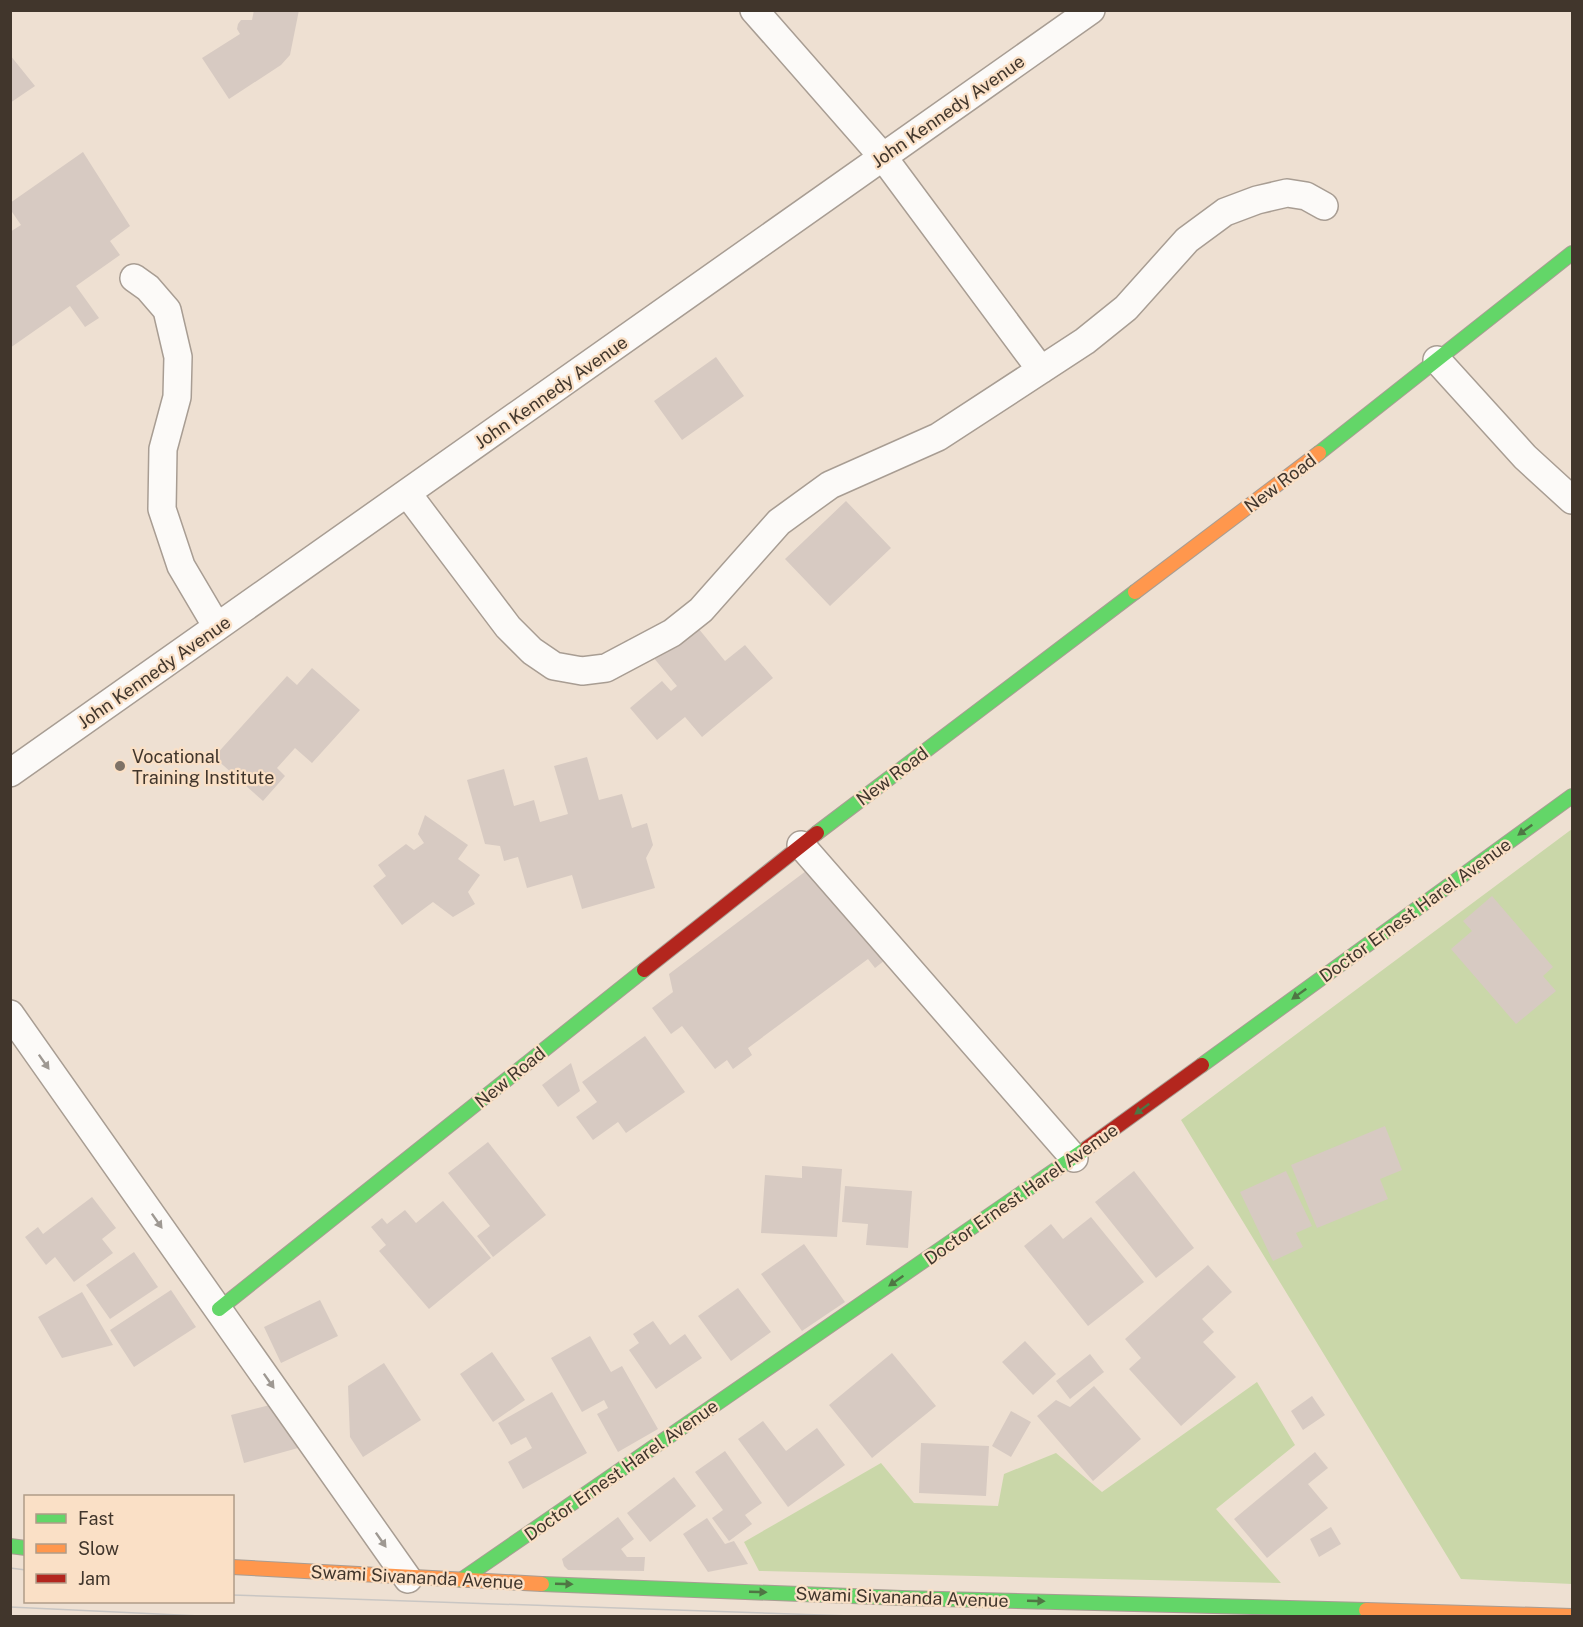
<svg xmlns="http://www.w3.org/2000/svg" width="1583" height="1627" font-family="'Public Sans',sans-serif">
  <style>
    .green { fill: #cad7a9 }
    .building { fill: #d7cac2 }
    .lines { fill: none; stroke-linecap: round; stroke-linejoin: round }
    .street-casing { stroke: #a89d93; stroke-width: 30 }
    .fast-casing { stroke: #a89d93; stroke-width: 16 }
    .slow-casing { stroke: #a89d93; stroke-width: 16 }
    .jam-casing { stroke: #a89d93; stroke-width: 16 }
    .street { stroke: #fcfaf8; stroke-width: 27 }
    .fast { stroke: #63d668; stroke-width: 14 }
    .slow { stroke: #ff974d; stroke-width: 14 }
    .jam { stroke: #b3261e; stroke-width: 14 }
    .tram { stroke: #c9c6c3; stroke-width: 1.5 }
    .oneway { fill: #4f7644 }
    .oneway2 { fill: #9e9892 }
    .poi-dot { fill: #7e7266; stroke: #fae0c6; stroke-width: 2 }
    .labels { text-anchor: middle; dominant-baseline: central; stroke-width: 4.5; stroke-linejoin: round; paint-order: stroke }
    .street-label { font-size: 18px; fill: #41362c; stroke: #fae0c6 }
    .poi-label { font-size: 18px; fill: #41362c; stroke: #fae0c6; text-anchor: start }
  </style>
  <rect width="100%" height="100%" fill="#eee0d2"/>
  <path class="green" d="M1572,829V1584L1461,1579L1181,1120Z
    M1257,1382L1295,1445L1216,1509L1281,1583L759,1571L744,1542L881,1463L914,1503L998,1506L1004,1474L1056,1453L1102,1492Z"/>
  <path class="building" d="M254,10H299L290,55L281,65L229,99L202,58L240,34L237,29L238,24L241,20H252Z
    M10,55L35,86L10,103Z
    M83,152L130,226L110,241L120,255L76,286L99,318L85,327L70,306L10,348V232L21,225L10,209V203Z
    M716,357L744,396L682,440L654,401Z
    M846,501L891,548L830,606L785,559Z
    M694,623L725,661L745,645L773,678L702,737L685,717L657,740L630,708L662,681L671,691L677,686L653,657Z
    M312,668L360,710L312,763L295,748L277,768L285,776L263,801L214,757L287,676L297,685Z
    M587,757L599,800L622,794L632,828L647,823L653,845L646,858L655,888L582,909L572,875L527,888L518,857L504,861L500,846L485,844L467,780L504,769L514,806L534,800L540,822L568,814L554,766Z
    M425,815L468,845L458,859L480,875L468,892L475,904L453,917L433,902L402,925L373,886L386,876L378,865L406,844L414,850L424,843L418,834Z
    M814,865L885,960L875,968L868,959L748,1048L752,1055L733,1069L727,1060L715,1069L682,1026L671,1034L652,1008L673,992L669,974Z
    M1492,896L1553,967L1543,976L1556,991L1516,1024L1451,949L1472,931L1463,921Z
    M645,1036L685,1092L626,1133L618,1122L593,1140L576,1117L597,1102L582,1082Z
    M571,1063L580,1091L558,1107L542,1085Z
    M1385,1126L1402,1170L1380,1179L1388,1199L1317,1228L1291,1165Z
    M488,1142L546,1215L493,1257L477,1236L490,1226L448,1173Z
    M802,1166L842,1169L837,1237L761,1233L765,1175L802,1178Z
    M1134,1171L1194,1248L1156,1278L1095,1202Z
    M1286,1171L1312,1226L1296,1233L1303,1247L1273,1261L1240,1192Z
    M845,1186L912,1191L908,1248L866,1245L868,1224L842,1222Z
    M92,1197L116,1228L102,1239L113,1253L74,1282L55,1257L46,1265L25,1237L38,1227L43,1234Z
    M443,1201L491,1258L429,1309L379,1251L386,1245L371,1227L382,1218L387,1224L405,1210L416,1223Z
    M1091,1217L1144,1282L1088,1326L1024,1246L1051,1224L1063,1239Z
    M804,1244L845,1302L802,1331L761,1274Z
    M134,1252L158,1287L110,1319L86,1285Z
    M1208,1265L1232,1292L1202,1319L1214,1332L1203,1342L1236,1377L1181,1426L1129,1369L1141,1358L1125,1339Z
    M738,1288L771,1332L731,1361L698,1316Z
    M171,1290L196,1327L134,1367L110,1330Z
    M82,1292L113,1345L62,1358L38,1317Z
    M320,1300L338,1336L281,1363L264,1327Z
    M653,1321L670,1345L685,1334L702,1358L656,1389L629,1350L639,1343L633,1334Z
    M590,1336L611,1372L622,1366L658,1429L618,1452L597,1414L608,1408L604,1400L582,1412L551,1358Z
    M1025,1341L1056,1374L1033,1395L1002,1362Z
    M492,1352L525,1400L493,1422L460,1374Z
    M892,1353L936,1406L872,1458L829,1405Z
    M1090,1354L1104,1372L1070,1399L1056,1381Z
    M384,1363L421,1420L363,1457L350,1437L348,1386Z
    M1094,1386L1141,1439L1093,1481L1037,1416L1056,1400L1070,1407Z
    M552,1392L587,1453L523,1489L508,1462L532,1448L526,1437L511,1445L498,1423Z
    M1312,1396L1325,1415L1303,1430L1291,1411Z
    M270,1405L298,1448L244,1463L231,1415Z
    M1011,1411L1031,1422L1011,1457L992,1446Z
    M763,1421L786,1451L817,1428L845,1465L788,1507L738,1439Z
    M921,1443L989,1446L986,1496L919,1493Z
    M725,1451L762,1503L745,1515L752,1524L729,1541L712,1518L723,1510L695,1472Z
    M1315,1452L1328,1468L1308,1484L1328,1508L1267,1558L1234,1519Z
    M674,1477L696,1506L650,1542L627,1513Z
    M618,1517L634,1539L621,1549L627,1557H645L644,1571L568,1570L564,1566L562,1559Z
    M707,1518L725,1544L734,1541L748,1564L708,1572L683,1534Z
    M1331,1527L1341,1544L1319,1557L1310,1539Z"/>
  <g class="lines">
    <defs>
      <path id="street" d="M754,10L883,157L1041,370
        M134,278L148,288L167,310L178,357L177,397L163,449L162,509L181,566L217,627
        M1437,360L1525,457L1572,500
        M407,493L508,627L532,651L554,666L582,671L606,668L672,633L701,610L779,522L830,485L938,437L1085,341L1126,308L1187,240L1225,212L1257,200L1287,193L1306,196L1324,206
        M10,773L1091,10
        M801,845L1074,1158
        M10,1014L408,1579"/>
      <path id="fast" d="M1319,453L1572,253
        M817,833L1135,592
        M1202,1065L1572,796
        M219,1309L644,970
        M10,1546L26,1548
        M461,1580L1087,1148
        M542,1584L902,1598L1366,1610"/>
      <path id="slow" d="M1135,592L1319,453
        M232,1567L542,1584
        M1366,1610L1572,1616"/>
      <path id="jam" d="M644,970L817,833
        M1087,1148L1202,1065"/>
    </defs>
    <use href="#street" class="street-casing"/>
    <use href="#fast" class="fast-casing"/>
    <use href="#slow" class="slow-casing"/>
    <use href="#jam" class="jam-casing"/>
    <use href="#street" class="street"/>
    <use href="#fast" class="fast"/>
    <use href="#slow" class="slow"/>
    <use href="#jam" class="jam"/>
    <path class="tram" d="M10,1568L26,1570
      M232,1595L851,1616
      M10,1607L200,1616"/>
  </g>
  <defs><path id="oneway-solid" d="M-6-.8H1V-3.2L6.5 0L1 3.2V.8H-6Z" transform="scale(1.5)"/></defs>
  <g class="oneway">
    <use href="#oneway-solid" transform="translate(1525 830) rotate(144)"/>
    <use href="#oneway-solid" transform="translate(1299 994) rotate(144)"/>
    <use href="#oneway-solid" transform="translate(1142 1109) rotate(144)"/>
    <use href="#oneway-solid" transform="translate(896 1281) rotate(145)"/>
    <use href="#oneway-solid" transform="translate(564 1584) rotate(2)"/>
    <use href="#oneway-solid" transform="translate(758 1592) rotate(2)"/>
    <use href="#oneway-solid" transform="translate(1036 1601) rotate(2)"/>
  </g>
  <g class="oneway2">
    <use href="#oneway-solid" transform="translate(44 1062) rotate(55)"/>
    <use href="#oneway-solid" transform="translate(157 1221) rotate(55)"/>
    <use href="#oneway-solid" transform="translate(269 1381) rotate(55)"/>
    <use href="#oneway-solid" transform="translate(381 1540) rotate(55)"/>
  </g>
  <circle class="poi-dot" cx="120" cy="766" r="6"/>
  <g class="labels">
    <g class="street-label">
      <text transform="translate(948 111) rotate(-35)">John Kennedy Avenue</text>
      <text transform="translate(551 392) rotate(-35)">John Kennedy Avenue</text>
      <text transform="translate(1280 483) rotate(-37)">New Road</text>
      <text transform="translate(154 672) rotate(-35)">John Kennedy Avenue</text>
      <text transform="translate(892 776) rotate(-37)">New Road</text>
      <text transform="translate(1415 910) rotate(-36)">Doctor Ernest Harel Avenue</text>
      <text transform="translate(510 1077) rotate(-39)">New Road</text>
      <text transform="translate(1021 1194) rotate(-35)">Doctor Ernest Harel Avenue</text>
      <text transform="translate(621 1470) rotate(-35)">Doctor Ernest Harel Avenue</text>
      <text transform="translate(417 1577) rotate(3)">Swami Sivananda Avenue</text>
      <text transform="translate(902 1597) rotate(2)">Swami Sivananda Avenue</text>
    </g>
    <g class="poi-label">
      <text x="132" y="756">Vocational<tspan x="132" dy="21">Training Institute</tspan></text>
    </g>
  </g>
  <rect width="1583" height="1627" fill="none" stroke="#41362c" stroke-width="24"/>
  <rect x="24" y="1495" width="210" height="108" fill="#fae0c6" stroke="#b09c88" stroke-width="1.5"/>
  <rect x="36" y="1514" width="30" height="9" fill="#63d668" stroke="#b09c88" stroke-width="1.5"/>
  <text x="78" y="1525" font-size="18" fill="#41362c">Fast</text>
  <rect x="36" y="1544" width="30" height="9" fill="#ff974d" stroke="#b09c88" stroke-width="1.5"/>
  <text x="78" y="1555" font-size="18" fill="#41362c">Slow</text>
  <rect x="36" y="1574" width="30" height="9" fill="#b3261e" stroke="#b09c88" stroke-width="1.5"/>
  <text x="78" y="1585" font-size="18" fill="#41362c">Jam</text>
</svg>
